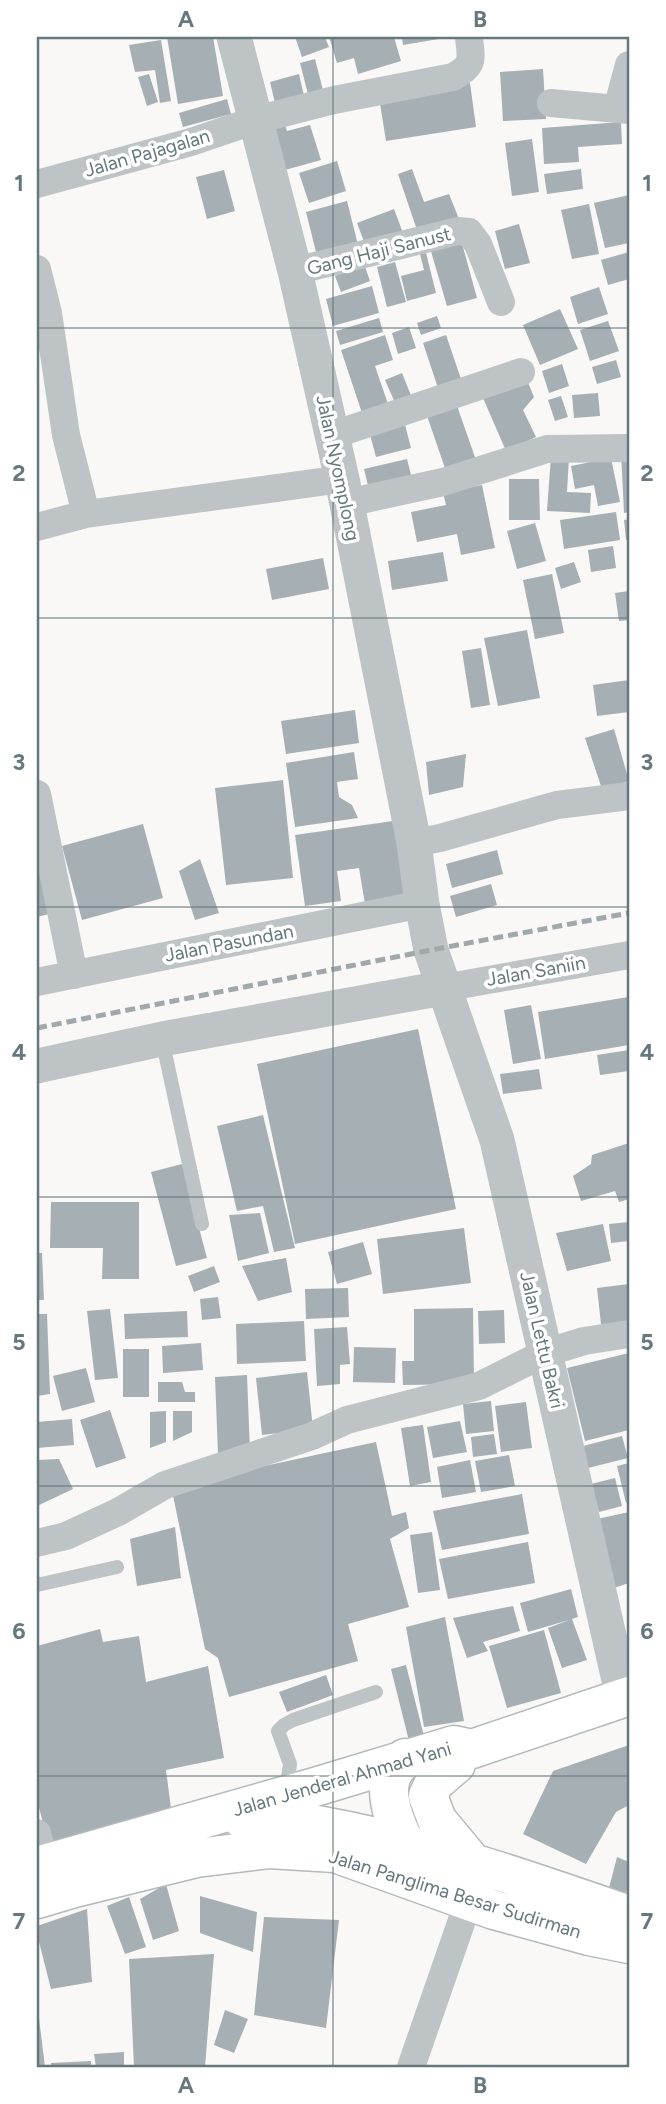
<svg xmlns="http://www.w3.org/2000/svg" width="666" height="2104" font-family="Figtree,sans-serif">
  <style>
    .building { fill: #a6afb3 }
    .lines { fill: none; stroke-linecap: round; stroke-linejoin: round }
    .secondary-casing { stroke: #b3b9bc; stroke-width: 41 }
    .service { stroke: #bec3c5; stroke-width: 14 }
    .minor { stroke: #bec3c5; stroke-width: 28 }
    .tertiary { stroke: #bec3c5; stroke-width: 35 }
    .secondary { stroke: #fff; stroke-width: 38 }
    .rail { stroke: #a0a8ab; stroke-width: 5; stroke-dasharray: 10 5; stroke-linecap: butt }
    .grid { fill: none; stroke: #66787e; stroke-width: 2; stroke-opacity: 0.55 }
    .labels { text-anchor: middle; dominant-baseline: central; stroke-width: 7; stroke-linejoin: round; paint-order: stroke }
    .street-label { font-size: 19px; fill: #66787e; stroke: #fff }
    .neatline { fill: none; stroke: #66787e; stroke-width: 2.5 }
    .grid-label { font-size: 23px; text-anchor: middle; font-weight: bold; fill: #66787e }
  </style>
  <rect width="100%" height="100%" fill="#f9f8f6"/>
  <path class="building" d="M167,37H213L223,96L178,104Z
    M295,37H325L329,47L302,57Z
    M329,37H394L401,61L358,74L354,58L337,63Z
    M402,37H445V38L403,45Z
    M161,40L171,101L160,103L155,70L135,72L129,45Z
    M315,59L324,94L309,98L300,63Z
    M543,69L546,119L503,121L500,72Z
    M149,74L158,102L147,106L138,77Z
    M299,74L304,96L275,103L270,82Z
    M470,83L476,127L386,141L379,97Z
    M227,99L231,114L183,127L179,113Z
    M282,116L287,131L310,125L321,160L285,170L271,120Z
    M621,122L622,144L578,147L579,162L544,164L542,128Z
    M532,139L539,192L512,196L505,143Z
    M337,161L346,191L309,203L299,173Z
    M412,169L424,202L449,194L459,219L418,233L398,174Z
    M581,169L583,189L547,194L544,174Z
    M224,170L235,211L207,219L196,177Z
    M629,195V243L605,248L594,203Z
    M347,201L359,249L318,260L306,212Z
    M589,204L599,254L572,259L561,210Z
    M394,209L403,233L366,247L357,223Z
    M519,224L530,263L505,269L495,231Z
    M461,240L477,298L447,306L430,248Z
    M629,252V279L608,285L601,260Z
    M426,253L436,293L407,301L401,276L424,270L420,254Z
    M395,262L406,302L387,307L377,267Z
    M364,264L370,281L341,292L335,276Z
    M372,286L379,313L333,326L326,299Z
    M599,287L608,314L578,324L570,297Z
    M560,309L578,349L540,365L523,325Z
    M437,316L441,328L421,335L417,323Z
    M379,318L383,332L340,345L336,331Z
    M608,321L619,351L590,361L580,330Z
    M409,327L416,348L398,354L392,333Z
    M385,335L393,360L375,366L388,404L362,413L341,350Z
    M446,335L461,379L438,388L423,343Z
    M616,360L621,377L597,384L592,367Z
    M562,364L569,386L549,393L542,371Z
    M402,373L412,398L396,405L385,380Z
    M526,378L534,397L523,410L536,437L506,451L483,398Z
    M598,393L600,416L574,418L572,395Z
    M561,396L568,417L555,421L548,400Z
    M456,403L476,460L446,471L426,413Z
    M403,417L411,448L376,457L368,427Z
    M621,453H629V512L624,513Z
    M551,456L569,457L567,492L591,493L590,513L547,511Z
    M611,458L620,502L598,506L594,485L575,489L571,466Z
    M407,459L412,479L369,490L364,469Z
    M509,479H539L540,520H509Z
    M482,485L495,548L461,555L457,534L417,542L411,512L446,505L443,493Z
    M616,512L620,540L564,549L560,520Z
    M629,519V539L626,540L624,520Z
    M535,523L546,561L517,569L507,531Z
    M613,546L616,568L591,572L588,550Z
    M443,552L448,581L392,590L388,561Z
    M323,558L329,589L272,600L266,569Z
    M574,562L581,582L561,589L555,568Z
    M552,574L564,633L535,639L523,580Z
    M629,591V620L619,621L615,593Z
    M527,630L540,698L498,706L484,638Z
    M481,648L490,705L471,708L462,651Z
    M629,680V712L597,716L593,685Z
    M355,710L359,743L286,754L281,721Z
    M614,729L629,781L602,789L585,738Z
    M354,752L358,779L337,782L339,797L352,805L358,818L295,827L286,763Z
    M466,754L463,787L429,795L426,762Z
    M283,780L293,878L226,885L215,788Z
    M400,820L411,897L365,904L359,868L337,871L341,901L305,906L295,835Z
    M143,824L163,898L82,920L62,846Z
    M497,850L503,874L452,888L446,864Z
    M200,859L219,913L195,920L179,871Z
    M41,866L53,913L37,917V867Z
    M491,884L497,905L456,917L450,896Z
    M628,997L629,1045L545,1059L538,1012Z
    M531,1005L541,1059L513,1064L504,1010Z
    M418,1029L456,1209L295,1244L257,1064Z
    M629,1050V1071L600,1075L597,1055Z
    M539,1069L542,1089L503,1094L500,1074Z
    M263,1115L295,1248L274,1252L263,1206L237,1211L217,1126Z
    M629,1143V1199L619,1202L615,1191L581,1201L573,1176L591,1164L592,1155Z
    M182,1164L207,1258L176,1266L151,1172Z
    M51,1202H139V1279H102L103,1248H50Z
    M260,1213L269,1253L238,1261L229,1215Z
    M629,1222V1241L611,1243L609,1224Z
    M603,1224L611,1261L567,1271L556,1233Z
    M464,1228L471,1283L383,1294L377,1239Z
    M363,1242L372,1274L337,1284L328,1252Z
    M37,1253H42L44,1300H37Z
    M286,1258L292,1292L258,1301L242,1266Z
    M214,1266L220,1282L194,1292L188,1276Z
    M629,1284V1330L602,1333L597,1288Z
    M348,1288L349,1317L306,1319L305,1289Z
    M218,1297L221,1318L202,1320L200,1299Z
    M473,1308L474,1384L403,1385L402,1361H414V1309Z
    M110,1309L118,1378L95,1380L87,1311Z
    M504,1310L505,1343L479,1344L478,1311Z
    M187,1311L188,1337L125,1339L124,1314Z
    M37,1314H47L50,1394L37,1396Z
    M304,1321L306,1361L237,1364L236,1324Z
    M347,1327L350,1364L340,1365V1384L317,1386L314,1329Z
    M201,1343L203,1370L163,1373L162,1346Z
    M354,1347L396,1348L395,1383L353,1382Z
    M123,1349H149V1397H123Z
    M629,1353V1430L585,1441L567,1368Z
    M86,1368L95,1402L62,1411L53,1376Z
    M307,1372L313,1429L262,1435L256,1378Z
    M247,1375L250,1452L218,1454L215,1377Z
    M158,1382H182L185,1392H195V1402H158Z
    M491,1401L494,1431L466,1434L463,1404Z
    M526,1402L532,1448L501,1452L495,1406Z
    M110,1410L126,1458L96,1468L80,1420Z
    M166,1411V1442L150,1448V1412Z
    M173,1411H192V1432L173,1441Z
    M72,1419L74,1445L37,1448V1422Z
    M460,1421L467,1452L433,1458L427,1427Z
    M423,1425L431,1482L410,1486L401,1428Z
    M494,1434L497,1454L473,1457L471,1437Z
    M622,1436L628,1458L588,1468L583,1446Z
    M376,1442L392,1516L406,1512L409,1528L390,1539L409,1607L348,1624L358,1661L229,1697L218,1658L205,1649L171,1486Z
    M509,1455L515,1486L481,1492L475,1461Z
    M59,1459L73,1489L37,1506V1460Z
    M470,1460L476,1492L442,1498L437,1467Z
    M629,1463V1502L626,1503L617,1466Z
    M615,1478L622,1506L599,1512L591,1484Z
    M522,1494L529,1534L442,1550L433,1511Z
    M629,1512V1583L614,1588L597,1519Z
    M175,1527L181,1578L137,1586L130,1539Z
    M432,1532L440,1590L418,1593L410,1535Z
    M528,1542L535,1583L448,1599L439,1559Z
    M571,1589L578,1617L572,1619L587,1660L562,1668L548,1628L569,1620L528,1632L520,1603Z
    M513,1606L520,1631L483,1642L488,1651L467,1658L453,1618Z
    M445,1617L464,1721L424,1727L406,1627Z
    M100,1629L103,1642L139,1636L146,1682L208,1666L224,1758L166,1770L172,1816L50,1850L37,1800V1646Z
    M544,1630L561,1693L507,1708L489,1646Z
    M406,1665L426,1744L411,1749L391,1669Z
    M326,1675L333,1695L287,1712L279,1692Z
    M629,1745V1805L616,1812L586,1864L523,1834L553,1771Z
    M617,1857L629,1862V1888L623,1896L608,1892Z
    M166,1884L179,1931L153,1940L140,1899Z
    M200,1896L257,1912L253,1952L200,1933Z
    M129,1897L146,1947L125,1954L107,1906Z
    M87,1909L92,1982L51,1989L37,1934V1926Z
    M264,1917L339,1920L326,2028L254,2015Z
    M214,1954L205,2067H134L129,1959Z
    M37,2010H38L45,2067H37Z
    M225,2010L248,2019L234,2053L214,2045Z
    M124,2052V2067H96L94,2054Z
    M91,2061V2067H51V2063Z"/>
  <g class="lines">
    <defs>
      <path id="secondary" d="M405,1758C402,1762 397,1766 394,1771C379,1796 402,1840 416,1862
        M456,1764L434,1783L428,1796L437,1820L471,1861
        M242,1819C281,1817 319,1825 358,1833C451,1853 539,1884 629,1915
        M37,1866L315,1787L454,1745L472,1749L629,1696
        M37,1899L74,1888L196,1858L269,1849L335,1853L494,1910L589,1936L629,1944"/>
    </defs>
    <use href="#secondary" class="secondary-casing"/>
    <path class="service" d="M162,1039L202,1224
      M37,1585L117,1567
      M286,1792L290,1764L278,1731L284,1725L293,1720L376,1692"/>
    <path class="minor" d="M551,103L629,110
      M617,109L629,65
      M37,184L191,142L256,120L334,100L453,77C475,65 471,60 469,37
      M37,269L48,313L66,435L86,514
      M295,271L458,231L469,232L478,244L501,302
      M331,433L348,430L521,372
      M347,503L443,482L547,449L629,448
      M37,527L86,514L342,479
      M37,794L74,975
      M414,843L440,838L557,805L629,796
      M37,982L422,904
      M443,988L629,955
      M37,1543L66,1536L118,1512L165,1485L312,1436L347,1420L479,1386L545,1353L584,1341L629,1334
      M37,1833L45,1864
      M411,2067L469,1900"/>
    <path class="tertiary" d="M234,37L295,271L342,479L414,843L422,904L431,950L497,1140L623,1698
      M37,1066L162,1039L443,988"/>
    <use href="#secondary" class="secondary"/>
    <path class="rail" d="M37,1028L431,950L629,913"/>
  </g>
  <path class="grid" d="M333,37V2067M37,328H629M37,618H629M37,907H629M37,1197H629M37,1486H629M37,1776H629"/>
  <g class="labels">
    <g class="street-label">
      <text transform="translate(147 153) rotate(-16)">Jalan Pajagalan</text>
      <text transform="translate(379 251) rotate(-14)">Gang Haji Sanust</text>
      <text transform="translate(338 468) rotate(78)">Jalan Nyomplong</text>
      <text transform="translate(229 943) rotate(-11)">Jalan Pasundan</text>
      <text transform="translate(536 971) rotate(-10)">Jalan Saniin</text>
      <text transform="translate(542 1340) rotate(77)">Jalan Lettu Bakri</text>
      <text transform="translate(342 1779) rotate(-16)">Jalan Jenderal Ahmad Yani</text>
      <text transform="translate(455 1894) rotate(17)">Jalan Panglima Besar Sudirman</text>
    </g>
  </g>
  <rect width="666" height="2104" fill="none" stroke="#ffffff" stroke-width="77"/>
  <rect x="38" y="38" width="590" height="2028" class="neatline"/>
  <g class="grid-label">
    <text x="186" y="27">A</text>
    <text x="480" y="27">B</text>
    <text x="19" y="191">1</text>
    <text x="647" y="191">1</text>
    <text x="19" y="481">2</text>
    <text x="647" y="481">2</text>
    <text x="19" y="770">3</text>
    <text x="647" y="770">3</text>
    <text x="19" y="1060">4</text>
    <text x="647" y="1060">4</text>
    <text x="19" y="1350">5</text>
    <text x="647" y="1350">5</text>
    <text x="19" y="1639">6</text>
    <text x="647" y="1639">6</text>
    <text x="19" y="1929">7</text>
    <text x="647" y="1929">7</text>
    <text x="186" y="2093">A</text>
    <text x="480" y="2093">B</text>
  </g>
</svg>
